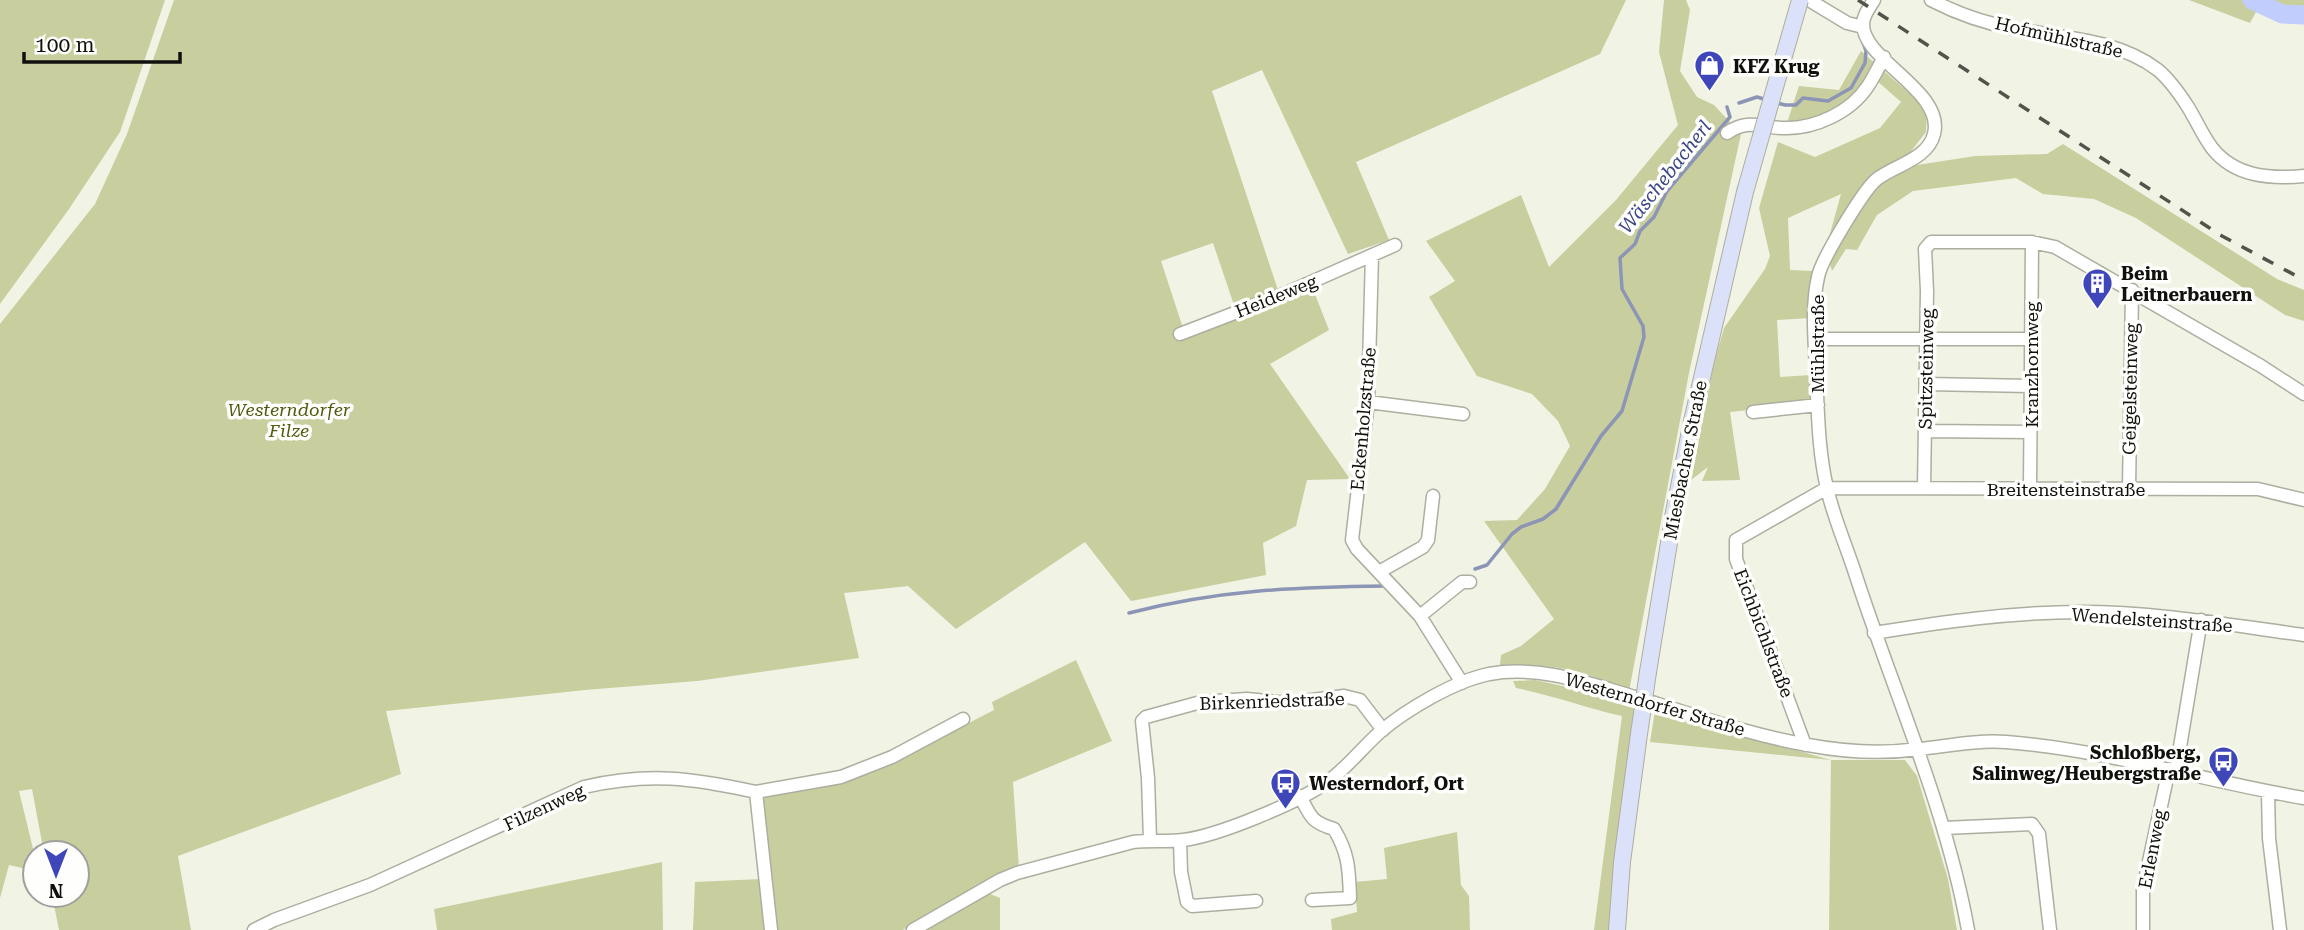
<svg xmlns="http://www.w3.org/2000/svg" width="2304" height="930" font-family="'Roboto Serif',serif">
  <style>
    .green { fill: #c9ce9f }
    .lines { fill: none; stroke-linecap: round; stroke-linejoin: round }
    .stream { stroke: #8c95b5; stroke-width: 3.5 }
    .river { stroke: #c1cdfd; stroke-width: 19 }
    .street-casing { stroke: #acaea0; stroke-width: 15 }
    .secondary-casing { stroke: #acaea0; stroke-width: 18 }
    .street { stroke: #fff; stroke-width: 12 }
    .secondary { stroke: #dce1fa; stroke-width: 16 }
    .rail { stroke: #52534b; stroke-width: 3.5; stroke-dasharray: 12 12; stroke-linecap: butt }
    .secondary-bridge-casing { stroke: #acaea0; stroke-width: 18; stroke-linecap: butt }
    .secondary-bridge { stroke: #dce1fa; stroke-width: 16 }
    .labels { text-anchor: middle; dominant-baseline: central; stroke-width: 7; stroke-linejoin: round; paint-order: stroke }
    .street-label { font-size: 18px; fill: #10110c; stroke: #fefffc }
    .poi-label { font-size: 18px; font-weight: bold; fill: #10110c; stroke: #fefffc; text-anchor: start }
    .park-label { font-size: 18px; font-style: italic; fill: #54590f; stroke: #fefffc }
    .water-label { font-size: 19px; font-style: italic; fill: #3a458a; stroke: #fefffc }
  </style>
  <rect width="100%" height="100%" fill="#f1f3e4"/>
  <path class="green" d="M0,0H165L120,132L69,209L0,304Z
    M174,0H1626L1600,54L1356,162L1389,240L1348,254L1262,70L1212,91L1278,290L1235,308L1213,243L1161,261L1182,325V336L1311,284L1329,330L1270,364L1350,479L1307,480L1296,526L1263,543L1266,575L1131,601L1085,542L956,629L908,586L844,593L859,658L697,681L585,690L386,711L401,774L178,856L191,930H59L52,895H77V853H44L32,789L19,791L35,857V871L9,865L0,898V324L95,204L127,134Z
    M1664,0H1686L1690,10L1680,71L1697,97L1714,105L1741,134L1689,373L1627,702L1634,709L1610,930H1594L1622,716C1586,708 1552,695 1516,688L1513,681L1535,680L1604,695L1607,682C1570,666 1539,664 1500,665L1501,655L1521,646L1554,619L1484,521L1517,520L1545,489L1570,446L1558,421L1532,394L1477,376L1429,297L1455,281L1426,241L1521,195L1549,267L1616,200L1678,125L1659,52Z
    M2189,0H2304V23L2256,12L2250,23Z
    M1861,51L1927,109L1926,132L1898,168L1975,156L2047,154L2063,144L2277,279L2304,290V321L2285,315L2136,218L2094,199L2043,194L2016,178L1913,191L1877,215L1857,250L1846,249L1832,271L1826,248L1841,194L1788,218L1790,270L1813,271L1809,301V318L1777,320L1780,377L1811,375L1812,403L1730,412L1740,480L1702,481L1708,467L1691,480L1714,363L1724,328L1765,269L1770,256L1759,208L1778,142L1815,157L1880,128L1901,102L1876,80L1819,119L1787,123L1799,86L1839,90Z
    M1076,660L1112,741L1013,782L1019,869L994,877L903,930H775L761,800L764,795L899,759L994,710L992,702Z
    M1655,711L1831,760H1905L1917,776L1948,879L1957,930H1829L1831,760L1650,742Z
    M1457,832L1461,885L1469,896L1470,930H1332L1331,919L1357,912L1355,882L1387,879L1384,848Z
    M662,862L663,930H437L434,909Z
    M761,879L764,930H693L695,882Z
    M990,894L1000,898V930H928L963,907Z"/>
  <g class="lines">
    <path class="stream" d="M1774,102L1785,105H1796L1803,98L1828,101L1851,88L1865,63L1866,51L1862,40
      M1739,103L1757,97L1767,100
      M1475,569L1487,565L1512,534L1521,527L1543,519L1556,509L1601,436L1622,411L1644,337L1643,326L1622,289L1620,258L1635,244L1640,231L1654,217L1667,191L1730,117L1727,107
      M1129,613C1217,590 1296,587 1385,586"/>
    <path class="river" d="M2252,0L2282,14L2304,15"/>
    <defs>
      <path id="street" d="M1809,0L1847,23L1863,27
        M1874,0C1870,7 1863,15 1863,24C1862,60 1945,91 1934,134C1928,159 1895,165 1877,179C1864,189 1821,260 1818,277C1811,308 1815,341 1816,372C1818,410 1818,450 1827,488C1833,516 1846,545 1855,573C1893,691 1946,807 1968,930
        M1931,0C1956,13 1988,24 2016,29C2064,38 2117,39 2158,70C2170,80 2179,93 2188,107C2196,120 2203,136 2212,148C2235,177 2270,179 2304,176
        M1727,133C1748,118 1761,128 1784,128C1815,129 1851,112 1868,86C1874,77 1879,66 1884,57
        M1372,255L1368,402L1352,540L1357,549L1420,616L1462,683
        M1180,334L1284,294L1395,245
        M1815,339H2031
        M1926,384L2031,386
        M1368,402L1463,414
        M1753,412L1818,405
        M1925,431L2030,432
        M1924,488L1927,291L1925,249L1931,242H2032L2055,247L2261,366L2304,394
        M2030,488L2032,242
        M2129,489L2132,290
        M1379,572L1423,547L1428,540L1433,496
        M1420,616L1462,582H1470
        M1874,633C1943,622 2011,612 2081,612C2156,612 2230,625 2304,635
        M1805,745L1736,559V540L1827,488L2258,489L2304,500
        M2176,771L2201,620
        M756,792L841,777L892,757L963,719
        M2268,792L2269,838L2280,930
        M1300,796C1311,817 1311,822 1334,829C1349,854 1349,870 1350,898L1312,900
        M1944,828L2032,824L2039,834L2050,930
        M1150,840L1148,778L1142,721L1146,717L1201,702L1247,699L1288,703L1344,696L1360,700L1383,730
        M1180,841L1181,872L1187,902L1192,906L1256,901
        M254,930L274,920L370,885L584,787C649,772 692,778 756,792L771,930
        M913,930L1000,880L1017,873L1133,842C1150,840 1166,842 1183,840C1218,836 1296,803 1326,783C1346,769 1362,748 1380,732C1407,709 1455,681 1489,674C1540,665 1587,683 1635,697C1692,714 1749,735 1808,745C1845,752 1882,754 1919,749C1948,746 1976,740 2006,742C2108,750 2203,781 2304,798
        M2143,930V889L2169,769"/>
      <path id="secondary" d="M1648,672L1674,512L1692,421L1745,192
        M1617,930L1622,862L1639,734"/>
    </defs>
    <use href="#street" class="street-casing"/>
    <use href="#secondary" class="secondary-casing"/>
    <use href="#street" class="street"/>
    <use href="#secondary" class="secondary"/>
    <path class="rail" d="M1858,0L2222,236L2304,280"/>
    <defs>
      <path id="secondary-bridge" d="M1745,192L1800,0
        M1639,734L1648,672"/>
    </defs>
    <use href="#secondary-bridge" class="secondary-bridge-casing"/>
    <use href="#secondary-bridge" class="secondary-bridge"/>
  </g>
  <defs>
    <symbol id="shop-pin" viewBox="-11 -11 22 30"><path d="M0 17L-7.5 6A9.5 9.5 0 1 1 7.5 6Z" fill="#3e46ba" stroke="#fefffc"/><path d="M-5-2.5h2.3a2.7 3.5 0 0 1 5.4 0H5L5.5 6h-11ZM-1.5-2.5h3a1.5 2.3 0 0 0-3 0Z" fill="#fff"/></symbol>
    <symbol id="building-pin" viewBox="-11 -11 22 30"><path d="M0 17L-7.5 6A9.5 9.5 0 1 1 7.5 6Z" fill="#3e46ba" stroke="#fefffc"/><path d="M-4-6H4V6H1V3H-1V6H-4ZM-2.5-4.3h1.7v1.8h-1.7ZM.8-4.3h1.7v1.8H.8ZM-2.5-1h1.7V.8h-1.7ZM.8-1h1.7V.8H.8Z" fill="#fff"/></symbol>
    <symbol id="bus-pin" viewBox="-11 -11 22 30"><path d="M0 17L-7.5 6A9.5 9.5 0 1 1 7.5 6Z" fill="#3e46ba" stroke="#fefffc"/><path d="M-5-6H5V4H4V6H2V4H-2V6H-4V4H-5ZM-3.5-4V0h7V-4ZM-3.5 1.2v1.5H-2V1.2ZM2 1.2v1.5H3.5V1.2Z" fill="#fff"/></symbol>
  </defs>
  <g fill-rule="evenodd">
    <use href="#shop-pin" x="1692" y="48" width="35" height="47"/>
    <use href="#building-pin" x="2080" y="266" width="35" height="47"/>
    <use href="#bus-pin" x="2206" y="744" width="35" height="47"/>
    <use href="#bus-pin" x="1268" y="766" width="35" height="47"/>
  </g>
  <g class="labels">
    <g class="street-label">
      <text transform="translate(2059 37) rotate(13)">Hofmühlstraße</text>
      <text transform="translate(1276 296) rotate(-22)">Heideweg</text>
      <text transform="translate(1817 344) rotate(-90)">Mühlstraße</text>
      <text transform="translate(2031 365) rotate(-90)">Kranzhornweg</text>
      <text transform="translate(1926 369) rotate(-89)">Spitzsteinweg</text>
      <text transform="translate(2130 389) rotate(-89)">Geigelsteinweg</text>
      <text transform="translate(1363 419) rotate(-85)">Eckenholzstraße</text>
      <text transform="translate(1685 460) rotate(-79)">Miesbacher Straße</text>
      <text x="2066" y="489">Breitensteinstraße</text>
      <text transform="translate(2152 620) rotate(4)">Wendelsteinstraße</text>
      <text transform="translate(1764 633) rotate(69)">Eichbichlstraße</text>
      <text transform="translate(1272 701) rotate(-2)">Birkenriedstraße</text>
      <text transform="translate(1655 704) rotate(16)">Westerndorfer Straße</text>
      <text transform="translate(544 807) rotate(-25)">Filzenweg</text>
      <text transform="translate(2152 849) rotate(-79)">Erlenweg</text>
    </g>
    <g class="poi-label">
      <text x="1733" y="66">KFZ Krug</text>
      <text x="2121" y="273">Beim<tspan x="2121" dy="21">Leitnerbauern</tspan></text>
      <text x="2201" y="752" text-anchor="end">Schloßberg,<tspan x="2201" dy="21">Salinweg/Heubergstraße</tspan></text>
      <text x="1309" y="783">Westerndorf, Ort</text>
    </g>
    <g class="park-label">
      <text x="289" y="409">Westerndorfer<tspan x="289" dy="21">Filze</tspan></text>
    </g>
    <g class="water-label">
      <text transform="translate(1665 177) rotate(-52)">Wäschebacherl</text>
    </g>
  </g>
  <g transform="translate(56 874) rotate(180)"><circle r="33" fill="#fefffc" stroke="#9fa09c" stroke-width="2"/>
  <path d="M0-5L12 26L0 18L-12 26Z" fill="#3e46ba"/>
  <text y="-10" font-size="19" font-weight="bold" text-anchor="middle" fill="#10110c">N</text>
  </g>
  <path d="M24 52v10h156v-10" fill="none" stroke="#10110c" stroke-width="3.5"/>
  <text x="35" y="52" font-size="21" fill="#10110c" stroke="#fefffc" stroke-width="5" paint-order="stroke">100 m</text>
</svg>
